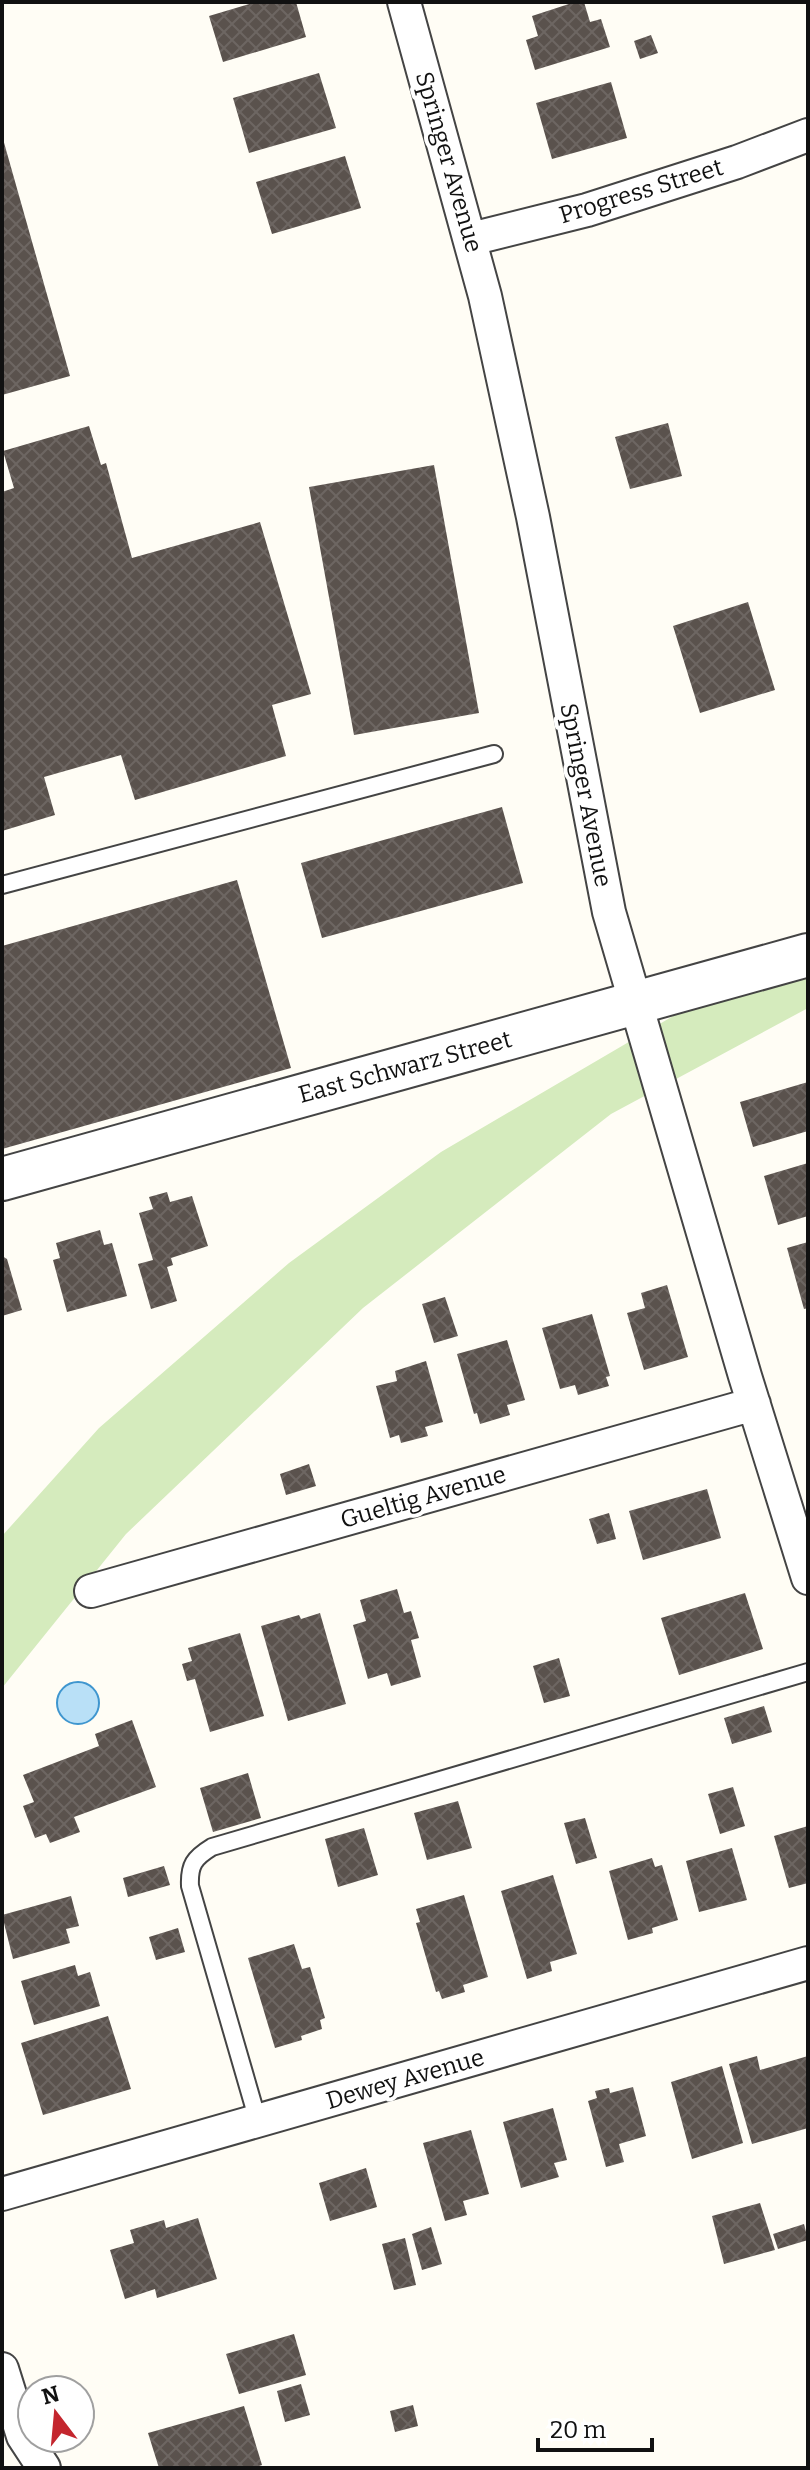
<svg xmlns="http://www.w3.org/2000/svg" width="810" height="2470" font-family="Bitter,serif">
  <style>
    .park { fill: #d5ebbd }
    .water { fill: #b9e0f7; stroke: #3f96cf; stroke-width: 2 }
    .building { fill: url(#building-cross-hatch) }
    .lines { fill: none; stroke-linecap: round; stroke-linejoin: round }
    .service-casing { stroke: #444; stroke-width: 20 }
    .minor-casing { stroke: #444; stroke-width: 36 }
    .tertiary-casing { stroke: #444; stroke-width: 46 }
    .service { stroke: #fff; stroke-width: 16 }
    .minor { stroke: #fff; stroke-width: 32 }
    .tertiary { stroke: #fff; stroke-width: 42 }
    .labels { text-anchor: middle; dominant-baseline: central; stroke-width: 8; stroke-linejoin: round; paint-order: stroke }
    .street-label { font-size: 24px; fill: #111; stroke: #fff }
  </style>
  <defs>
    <pattern id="building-cross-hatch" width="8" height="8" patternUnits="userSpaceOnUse" patternTransform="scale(2)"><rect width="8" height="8" fill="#5a524d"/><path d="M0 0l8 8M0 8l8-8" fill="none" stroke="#6d6662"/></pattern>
  </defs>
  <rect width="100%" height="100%" fill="#fffdf5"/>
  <path class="park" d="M808,937V1008L611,1114L363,1308L126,1534L2,1688V1536L99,1428L289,1263L441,1152Z"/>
  <path class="water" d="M57 1703a21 21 0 1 1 42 0a21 21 0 1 1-42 0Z"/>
  <path class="building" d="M256,2H296L306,37L223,62L209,16Z
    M575,2H584L590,22L601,19L610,47L535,70L526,40L538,36L532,16Z
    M651,35L658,53L640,59L634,41Z
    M319,73L336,128L249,153L233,98Z
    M611,82L627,138L552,159L536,103Z
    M3,139L70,376L2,395V140Z
    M345,156L361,208L272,234L256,182Z
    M668,423L682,476L630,489L615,437Z
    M89,426L101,465L106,463L132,558L260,522L311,694L272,705L286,756L135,800L121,755L44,777L55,815L2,831V492L14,488L3,451Z
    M434,465L479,713L354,735L309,487Z
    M748,602L775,690L700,713L673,626Z
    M502,807L523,883L322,938L301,863Z
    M237,880L291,1068L2,1149V946Z
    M808,1082V1131L753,1147L740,1102Z
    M808,1163V1216L778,1225L764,1176Z
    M167,1192L170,1202L192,1196L208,1246L171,1258L173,1265L167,1267L177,1301L151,1309L138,1264L153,1260L139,1213L153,1209L149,1197Z
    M100,1230L104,1245L112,1243L127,1296L67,1312L53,1260L60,1258L56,1243Z
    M808,1242V1308L804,1309L787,1248Z
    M2,1256L7,1259L22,1310L2,1316Z
    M667,1285L688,1357L644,1370L627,1313L645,1308L641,1293Z
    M445,1297L458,1336L434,1343L422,1304Z
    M592,1314L610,1376L606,1377L609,1386L578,1395L575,1385L560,1389L542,1328Z
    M507,1340L525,1400L507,1405L510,1415L480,1424L477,1413L474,1414L457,1354Z
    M426,1361L443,1422L425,1427L428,1436L401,1443L399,1435L390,1438L376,1386L397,1381L395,1371Z
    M309,1464L316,1486L286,1495L280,1474Z
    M707,1489L721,1538L643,1560L629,1511Z
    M609,1513L616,1539L597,1544L589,1519Z
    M397,1589L404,1613L411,1611L419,1638L411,1640L421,1677L391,1686L387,1673L368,1679L353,1625L366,1621L360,1600Z
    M745,1593L763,1649L679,1675L661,1618Z
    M320,1613L346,1704L288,1721L261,1626L299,1615L301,1619Z
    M240,1633L264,1716L210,1732L195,1679L187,1681L182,1664L192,1661L188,1648Z
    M559,1658L570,1696L544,1703L533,1666Z
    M764,1706L772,1732L732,1744L724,1718Z
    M132,1720L156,1787L74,1817L80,1832L50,1843L46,1834L35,1838L23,1806L34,1802L23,1775L99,1746L95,1734Z
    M248,1773L261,1818L213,1832L200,1788Z
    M733,1787L745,1826L720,1834L708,1794Z
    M458,1801L472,1848L427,1860L414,1813Z
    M585,1818L597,1858L576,1864L564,1823Z
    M808,1826V1883L789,1888L774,1836Z
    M364,1828L378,1875L338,1887L325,1839Z
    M732,1848L747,1900L699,1912L686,1861Z
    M652,1858L655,1867L662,1865L678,1920L652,1928L653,1933L628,1940L609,1871Z
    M164,1866L170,1885L128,1897L123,1878Z
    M553,1875L577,1954L550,1962L552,1971L527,1979L501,1891Z
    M464,1895L488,1977L463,1985L465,1992L442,1999L439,1991L436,1992L416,1923L420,1922L416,1909Z
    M71,1896L79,1926L66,1929L70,1943L13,1959L2,1915Z
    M178,1928L185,1952L156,1960L149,1937Z
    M294,1944L302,1969L310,1967L325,2018L320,2020L322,2029L301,2036L302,2040L275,2048L248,1958Z
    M75,1965L78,1976L90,1972L100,2006L34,2025L21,1981Z
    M108,2016L131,2089L43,2115L21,2043Z
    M757,2056L760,2070L808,2056V2128L752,2144L729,2064Z
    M722,2066L743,2143L692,2159L671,2082Z
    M633,2087L646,2136L619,2144L624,2162L606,2167L588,2101L597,2098L595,2091L609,2088L610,2093Z
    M553,2108L567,2160L554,2163L559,2177L521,2188L503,2122Z
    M471,2130L489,2194L463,2201L467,2215L445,2221L423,2143Z
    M366,2168L377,2207L330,2221L319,2183Z
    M760,2203L775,2250L724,2264L712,2216Z
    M198,2218L217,2279L157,2298L155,2289L125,2299L110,2250L134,2243L130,2230L164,2220L166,2228Z
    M804,2224L808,2240L778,2249L773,2234Z
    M431,2227L442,2264L422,2270L412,2234Z
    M405,2238L416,2285L394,2290L382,2244Z
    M294,2334L306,2375L239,2394L226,2354Z
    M301,2384L310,2415L285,2422L277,2391Z
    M413,2405L418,2426L395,2432L390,2411Z
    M244,2406L262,2465L252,2468H159L148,2433Z"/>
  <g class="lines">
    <defs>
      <path id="service" d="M2,885L494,754
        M258,2121L190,1886C189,1865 194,1858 212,1847L808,1672"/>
      <path id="minor" d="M404,2L485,296L533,517L609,912L745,1376L808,1578
        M471,239L587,210L737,162L808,135
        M91,1591L754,1404
        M2,2194L808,1963
        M2,2369L23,2436L44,2468"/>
      <path id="tertiary" d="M2,1179L808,955"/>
    </defs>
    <use href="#service" class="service-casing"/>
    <use href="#minor" class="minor-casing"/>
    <use href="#tertiary" class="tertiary-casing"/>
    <use href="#service" class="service"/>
    <use href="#minor" class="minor"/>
    <use href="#tertiary" class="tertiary"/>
  </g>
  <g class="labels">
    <g class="street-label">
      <text transform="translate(449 162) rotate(74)">Springer Avenue</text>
      <text transform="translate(641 191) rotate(-17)">Progress Street</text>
      <text transform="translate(586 795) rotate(79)">Springer Avenue</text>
      <text transform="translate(405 1067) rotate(-15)">East Schwarz Street</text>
      <text transform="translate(423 1497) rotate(-16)">Gueltig Avenue</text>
      <text transform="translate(405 2079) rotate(-16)">Dewey Avenue</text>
    </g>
  </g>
  <rect width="810" height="2470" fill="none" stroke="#111111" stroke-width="8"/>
  <g transform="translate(56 2414) rotate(344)"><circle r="38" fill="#ffffff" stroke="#a0a0a0" stroke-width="2"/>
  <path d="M0-6L14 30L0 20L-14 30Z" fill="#c4262e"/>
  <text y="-12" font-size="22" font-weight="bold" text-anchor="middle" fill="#111111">N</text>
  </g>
  <path d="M538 2438v12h114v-12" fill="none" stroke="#111111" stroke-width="4"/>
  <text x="550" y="2438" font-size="24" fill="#111111" stroke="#ffffff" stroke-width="6" paint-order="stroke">20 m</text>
</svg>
